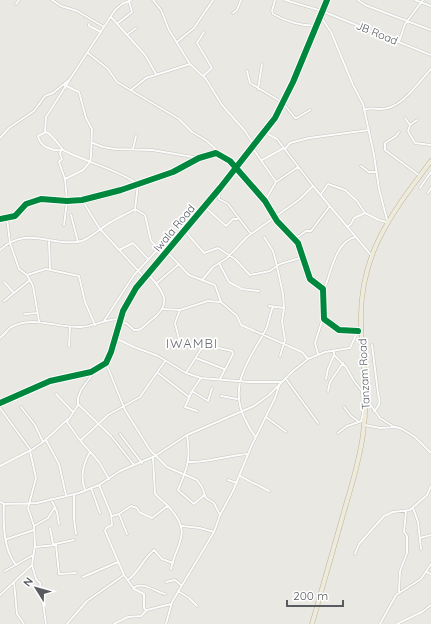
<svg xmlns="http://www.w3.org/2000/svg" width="431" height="624" font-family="Quicksand,sans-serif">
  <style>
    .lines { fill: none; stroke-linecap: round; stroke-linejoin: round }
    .minor-casing { stroke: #c5c5c3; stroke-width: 3 }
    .highway-casing { stroke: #c0b290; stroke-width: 5 }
    .minor { stroke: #fcfcfb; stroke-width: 2 }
    .highway { stroke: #eeebde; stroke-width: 4 }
    .cycleway-casing { stroke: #fff; stroke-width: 8 }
    .cycleway { stroke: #00873e; stroke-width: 6 }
    .labels { text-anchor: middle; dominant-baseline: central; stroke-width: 3.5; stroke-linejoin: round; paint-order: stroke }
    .street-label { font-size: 11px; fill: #585c61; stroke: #fff }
    .quarter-label { font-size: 13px; letter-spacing: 1px; fill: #696e73; stroke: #fff }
  </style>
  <rect width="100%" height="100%" fill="#e9e8e2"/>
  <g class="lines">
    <defs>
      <path id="minor" d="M52,0L61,6L77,11L104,27
        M153,0L161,10L169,30L190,64L206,79L222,105L245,131L254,145
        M275,0L272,11L273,14C285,21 303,27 317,25
        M285,0L322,11L431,55
        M358,0L365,5L431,30
        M415,0L431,6
        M16,4L19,0
        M233,13L237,10L241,0
        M111,17L145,55L156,74
        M321,17L331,32L353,85L363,104L374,155L379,189L387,220
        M118,23L132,12L129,1
        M89,24V26L101,32
        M128,34L136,28
        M177,42L194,28L213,0
        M399,42L405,24L423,0
        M88,53L108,69L117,82L179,119L192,132L207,141L220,153
        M247,71L250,83L283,103L295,118H297L310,110
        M203,76L212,68L197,43L204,32
        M64,85L79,92L86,118L92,129L91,156L90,162L83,170L65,179L67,201
        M258,89L262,64
        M131,90L146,78L190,64
        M364,110C374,106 379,112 391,107C405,102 421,80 431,69
        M405,118L410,125L408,131L415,143L431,145
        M410,125L417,120
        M45,131L46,117L69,81
        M264,132L277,139L313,186L371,255
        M399,132L396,136L385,143V150L420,176
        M0,138L9,128L34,111L45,96L53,93L70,79L115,10L122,4L131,0
        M93,143L103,147L115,149L152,150L199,158
        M252,147L276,182
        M133,149L136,136
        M285,149L290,143L309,138L369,130
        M61,150L60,154L62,159L59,162L65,179
        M62,150C52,151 40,147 38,136L46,132C56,137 59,148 65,151C89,163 116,169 138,184L135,209L145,215L151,241L165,254
        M262,160L284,148
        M361,166L369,172H377
        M420,188L431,172
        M220,189L219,199L228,204L251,234
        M428,193L431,188
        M321,194L328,184L345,190L357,201L365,213L379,220L386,222
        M82,200L100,229L145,278
        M265,201L276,182L298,167
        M205,207L226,226L233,219H237
        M71,215L78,242
        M0,219L15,216L26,204L41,199L67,201L82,200L121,190L173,172L199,158L216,153L230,161L265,201L277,221L298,243L310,279L323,289L324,319L339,330L358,331
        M7,219L10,243L19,269L27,275L33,286L39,321
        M64,225L67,201
        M347,227L351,224L354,218L365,213
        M185,231L204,253L218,248L235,259L250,275L270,271L280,264L303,257
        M264,237L273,251L276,262L283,294L284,308L282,321L285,340L280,356
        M295,239L306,231H311L330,206
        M49,242L50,269
        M0,250C26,226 48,245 76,242C89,241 100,228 111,222C119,217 127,214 135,209
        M119,250L133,243L148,259
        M167,252L189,275L215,285L221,302L237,316L241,325L302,352L308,359
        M219,263L229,282L242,289L259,291
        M27,275L46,269L79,276L85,302L95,325
        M203,279L213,267L227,258L247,237L300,199L313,186
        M4,282L14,293
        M157,283L179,264
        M324,290C331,273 335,242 355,237
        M4,301L30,280
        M269,306L284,308
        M163,309L180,310L208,301L221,302
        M25,314L37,313
        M104,321L134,275L158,249
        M120,322L126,323L134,330C141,331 145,325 150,321C174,304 164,292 148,274
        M0,338C4,335 7,330 11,327C34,315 56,328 81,327C94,326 106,319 120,319
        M115,338L134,347L158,356L186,373L201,378L249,382H282
        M180,343L175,323L180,310
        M372,345L378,393C380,401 381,405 374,411
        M69,346L70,327
        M334,352V355L346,367L354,381L362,391L363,414L361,421
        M318,354L315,343L323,318
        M196,358L224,369
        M106,363L125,410L150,450L167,467L197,480L202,487L206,498L214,503L220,515
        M94,372L81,390L78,398V405L67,422L79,439L99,462L109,479
        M158,373L189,397
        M186,373L203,346L208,343L219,348L232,351L233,354L220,379
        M286,379L318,423
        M326,379L328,369L334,355
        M192,391L208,401L212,388
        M328,391L330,382L343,363
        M56,394L73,412
        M221,396L237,399
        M0,403L50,381L91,372L106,363L111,352L123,311L136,288L220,188L275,118L293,82L327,0
        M367,403L370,404L380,418L394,427
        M78,404L111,436L134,465
        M21,407L35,425L43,442
        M344,407L351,416L359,422
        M0,408L30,449
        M197,411L185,407L192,391L201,378
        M266,417L286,432
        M365,425L380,428L396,427L402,429L415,437L431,453
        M338,433L347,426L362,421
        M120,434L142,463
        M187,435C191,459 187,469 178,490L194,504L204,495
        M256,437C250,431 248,425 244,417C229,384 249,360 264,333C269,325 269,315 273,307
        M46,440L59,464L66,495
        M81,440L108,415L140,397L165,361
        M153,458L155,494L169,507
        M188,462C208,463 228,455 248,454
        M0,466L29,451
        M240,476L269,491
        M228,480L237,483
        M99,485L111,514L112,525L106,528L105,531L124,575L134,589L144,594V608L146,611
        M91,488L100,513
        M85,490C80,477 83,464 90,452
        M74,494V519L76,534
        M51,499L57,512L59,524
        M0,502L4,504L37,503L79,493L99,485L120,471L155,456L187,435L254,406L269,395L293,371L308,359L325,352L350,348L360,326
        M4,504C3,523 3,549 16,565
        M413,508L418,522L421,549
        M119,514L127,534
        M112,516L119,514L131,506L137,508L139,512L152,518L166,507H169C193,534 177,541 171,569
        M34,526L48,518L55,507
        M182,526L200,528L214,532
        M50,528L53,544
        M420,538L431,535
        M7,539L34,530
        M55,544L74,540
        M35,547L56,545L59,574L76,573
        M355,554L359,544L384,516L393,512L410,510L427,495L431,486
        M5,571L33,555
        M427,572L431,574
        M83,577L118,562
        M128,580C139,572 143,559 154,550L162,559L173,563
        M14,582L17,614L24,624
        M166,582L175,580L181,585
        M133,588C143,581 154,591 165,594
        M178,591L189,598L197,606
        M399,591L400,571L407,553V536L404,532L406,511
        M0,595L32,565
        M46,624L40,583L36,579L32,565L35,545L34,526L28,508L36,478L30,451L43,442L68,419
        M67,624L87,601L124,575
        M114,624L128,617L141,616L147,610L171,604
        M166,624L172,602L214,532L220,515L233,491L251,447L275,398L279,386
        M380,624L396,595L421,579L431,564
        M397,624L422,612L431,605"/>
      <path id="highway" d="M312,624C323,585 334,546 345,508C352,484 360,459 363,434C369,394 362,362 361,323C359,254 392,213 431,161"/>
    </defs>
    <use href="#minor" class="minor-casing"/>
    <use href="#highway" class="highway-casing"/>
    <use href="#minor" class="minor"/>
    <use href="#highway" class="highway"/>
    <defs>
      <path id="cycleway" d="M0,219L15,216L26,204L41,199L67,201L82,200L121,190L173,172L199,158L216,153L230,161L265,201L277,221L298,243L310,279L323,289L324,319L339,330L358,331
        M0,403L50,381L91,372L106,363L111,352L123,311L136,288L220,188L275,118L293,82L327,0"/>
    </defs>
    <use href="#cycleway" class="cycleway-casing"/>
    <use href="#cycleway" class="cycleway"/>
  </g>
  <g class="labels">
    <g class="street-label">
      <text transform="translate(377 33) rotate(22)">JB Road</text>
      <text transform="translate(174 228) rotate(-50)">Iwala Road</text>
      <text transform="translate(364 374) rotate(-93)">Tanzam Road</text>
    </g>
    <g class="quarter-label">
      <text x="192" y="343">IWAMBI</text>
    </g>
  </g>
  <g transform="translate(36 588) rotate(307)" stroke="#ffffff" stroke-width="3" paint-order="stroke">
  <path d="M0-3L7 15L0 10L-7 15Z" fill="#585c61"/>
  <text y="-6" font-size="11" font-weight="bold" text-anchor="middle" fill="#585c61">N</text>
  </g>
  <path d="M287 600v6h56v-6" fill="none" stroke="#585c61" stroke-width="2"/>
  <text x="293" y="600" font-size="12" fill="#585c61" stroke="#ffffff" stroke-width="3" paint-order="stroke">200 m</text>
</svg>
